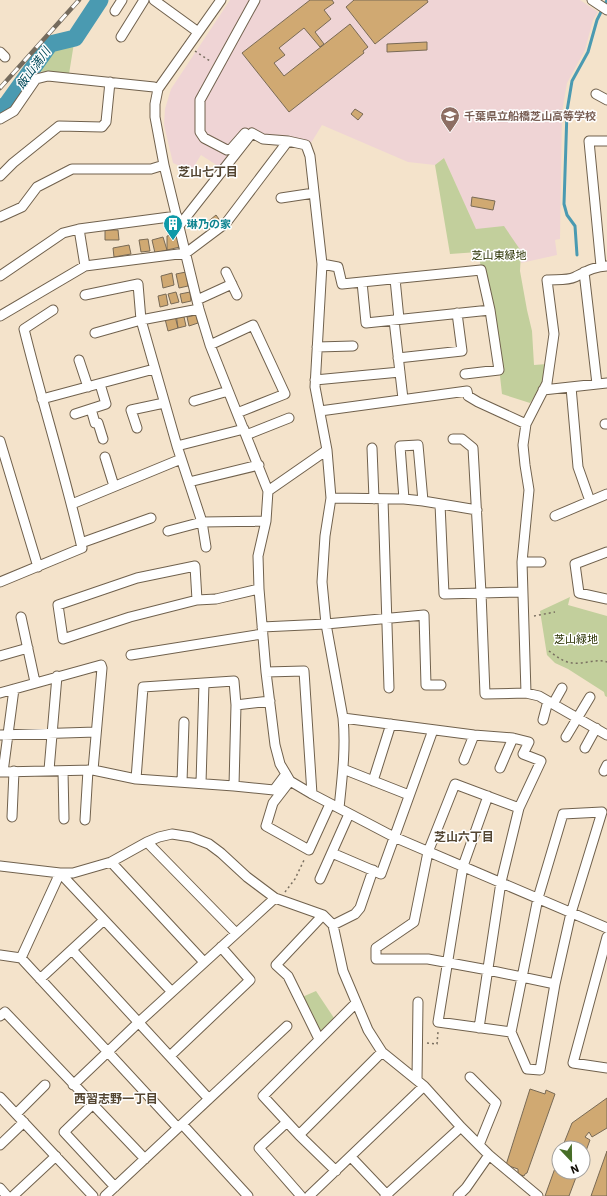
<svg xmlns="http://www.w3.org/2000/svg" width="607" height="1196" font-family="'IBM Plex Sans','Noto Sans JP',sans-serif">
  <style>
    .education { fill: #efd4d5 }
    .green { fill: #c2cf9c }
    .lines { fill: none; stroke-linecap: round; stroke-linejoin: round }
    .stream { stroke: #4a9ab1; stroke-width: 3 }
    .river { stroke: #4a9ab1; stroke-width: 17 }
    .building { fill: #d0a972; stroke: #796a55 }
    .minor-casing { stroke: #70614d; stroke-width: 11 }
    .path { stroke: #796f60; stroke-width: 1.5; stroke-dasharray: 2 3; stroke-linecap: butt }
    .minor { stroke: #fff; stroke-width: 9 }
    .rail-casing { stroke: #756b5d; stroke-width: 4.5 }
    .rail { stroke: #fff; stroke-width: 3; stroke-dasharray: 9; stroke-linecap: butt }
    .labels { text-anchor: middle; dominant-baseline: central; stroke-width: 3; stroke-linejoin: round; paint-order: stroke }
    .education-label { font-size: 11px; font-weight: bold; fill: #785e54; stroke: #fff; text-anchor: start }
    .culture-label { font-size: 11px; font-weight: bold; fill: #0d838f; stroke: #fff; text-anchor: start }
    .park-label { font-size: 11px; fill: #283000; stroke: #fff }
    .water-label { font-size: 12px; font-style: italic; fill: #00495a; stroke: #fff }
    .neighbourhood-label { font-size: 12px; font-weight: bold; fill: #534531; stroke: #fff }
  </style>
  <rect width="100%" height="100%" fill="#f4e3cb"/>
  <path class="education" d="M230,0H580L598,12L593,20L585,50L567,83L562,112L560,239L555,240L557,255L521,263V251L476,230L444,158L435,165L408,162L322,125L311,143L298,139L264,136L252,130L221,168L201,155L191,171L173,163L164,125L165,109L171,89Z"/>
  <path class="green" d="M74,43L69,74L34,71L51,48Z
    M444,158L476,229L504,226L521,251L520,271L527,310L532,331L534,365L547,364L545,381L530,403L502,394L500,376L501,370L478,252L450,254L435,165Z
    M570,597L568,605L607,616V697L605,696L604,692L568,669L555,663L547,655L540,611Z
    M316,991L334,1018L320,1032L300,998Z"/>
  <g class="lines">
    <path class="stream" d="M577,255L575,226L567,215L564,204L567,111L572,81L588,52L597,20L607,0"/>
    <path class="river" d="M0,109L7,104L50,44L75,38L100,0"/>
  </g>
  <path class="building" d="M310,0H332L334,3L324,10L331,19L315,32L324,44L320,47L304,28L279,48L285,55L274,63L284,76L350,24L368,47L363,51L364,53L289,112L242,53Z
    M354,0H427L428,2L375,44L346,7Z
    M427,42V50L387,52V44Z
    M355,109L363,114L358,120L351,114Z
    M472,197L495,201L493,210L471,206Z
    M216,215L221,222L210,230L205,224Z
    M105,230H118L119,240H105Z
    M176,234L180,247L167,250V236Z
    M163,237L167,250L155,253L152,240Z
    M148,239L150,251L141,252L139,240Z
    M129,245L131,254L114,257L113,248Z
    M186,272L188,286L179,288L176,274Z
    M172,273L174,285L163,288L161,276Z
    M176,292L179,302L171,304L168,294Z
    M190,292L191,301L182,303L180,294Z
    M166,294L168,305L160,307L158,296Z
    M176,314L184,317L186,326L178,328Z
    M196,315L198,323L189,326L187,317Z
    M175,316L178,328L168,331L165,319Z
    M530,1089L545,1094L546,1090L555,1094L527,1173L525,1174L524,1176L518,1174V1169L506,1165Z
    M607,1098V1128L592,1137L589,1132L585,1137L590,1140L583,1159V1148H562L572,1123Z
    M607,1151V1196H591Z
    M559,1157V1172H578L569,1196H545Z"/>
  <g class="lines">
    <defs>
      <path id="minor" d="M154,0L198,32
        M221,0L158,89L155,104V117L164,165L199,309L210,345L268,491L266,521L258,556L259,589L266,672L275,745L280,764L286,774L290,781L312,794L394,837L607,928
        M592,0L607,10
        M115,11L122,0
        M121,37L144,0
        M0,52L5,57
        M596,94L607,100
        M0,119L14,111L36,79L48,76L154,87L158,89
        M245,133L231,149L227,150L204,138L200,132V100L255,0
        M0,176L13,163L59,126L102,127L106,122L110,82
        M281,198L314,193
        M0,217L22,207L37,187L72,169H151L164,165
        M179,226L252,133L263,139L288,141L306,145L310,156L322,264L315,387L327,450L331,498L325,536L322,582L326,624L343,718C346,748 342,779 339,808
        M79,229L85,266
        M322,264L338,267L342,284L481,270L490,310L499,370L465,374
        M601,266L589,141H607
        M226,272L237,295
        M584,272L597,384
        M0,276L63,233L79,229L177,216
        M395,279L399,319
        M362,282L366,323L490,310
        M85,295L138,284L141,320L177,446L202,522L206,547
        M197,300L232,284
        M0,316L85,266L186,253L226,223L288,141
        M394,320L403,399
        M95,333L141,320L199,309
        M210,345L253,325L285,394L237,413
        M317,347L353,346
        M398,358L462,351L457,313
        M79,360L88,387
        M315,380L400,372
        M571,387L578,467L590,501
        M543,390L607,383
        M42,399L154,369
        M194,401L228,391
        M91,409L95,423H98L103,439
        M320,411L467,391L468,396L478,402L526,424
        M75,414L106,404L100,384
        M605,424H607
        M137,428L131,410L164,403
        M246,435L289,418
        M453,439H462L473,448L481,593L485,694L526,693L539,696L607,735
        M0,441L38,567
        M177,446L244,429
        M372,448L374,499
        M105,457L114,486
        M189,482L259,465
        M268,491L327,450
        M331,498L404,499L423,501L477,510
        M383,499L389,688
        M404,499L400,446L418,445L423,501
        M72,504L181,459
        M440,504L444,594L522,592
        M555,516L607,494
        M168,531L202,522L266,521
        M81,543L151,518
        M607,552L575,564L579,593L607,599
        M522,562H541
        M0,582L82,548C65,474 42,402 24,329L53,310
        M197,600L195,566L137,578L58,605L63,639L130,617L197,600L216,599L259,589
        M21,617L35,682
        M262,627L326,624L424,615L426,685H441
        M131,655L262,634
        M0,656L28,648
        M266,672L304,671L312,794
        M0,693L101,665L102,668L93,770
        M526,693L522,562L529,490L525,465L523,445L526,424L547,383L554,334L547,280C555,279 567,281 575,277C585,272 595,266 607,266
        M553,704L562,688
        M236,705L270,701
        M343,718L474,735L513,738L529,742L523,754L541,761L519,808L501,882L479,1028
        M543,720L548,701
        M0,735L96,732
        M566,737L590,697
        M585,748L596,728
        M464,760L474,735
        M500,768L513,738
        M343,769L409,795
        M49,770L57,676
        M63,771L64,819
        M604,771L607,765
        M0,772L93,770L136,779L234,786L274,790L286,774
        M3,772L14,689
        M136,779L143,687L234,681L236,705L234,786
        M290,781L273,803L266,826L309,850L330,804
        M373,781L391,724
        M182,782L184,722
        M201,783L204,683
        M488,796L463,866L438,1022L511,1032
        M519,808L455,784L428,852L414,922L376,948V959H428L488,970L555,984
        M602,812L571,913L555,984L540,1070L527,1069L511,1032L538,898L563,814Z
        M12,817L14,771
        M85,820L88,770
        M147,842L236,933
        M332,853L381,874L433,730
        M111,862L204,962
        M0,866L60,873H73L111,862L147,842L159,837L172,834L191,837L209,844L221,853L247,877L275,898L323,915L333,925L343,971L368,1030L382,1052L424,1086L461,1127L489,1155L538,1196
        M320,879L349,814
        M333,925L355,914L360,908L373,870
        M607,937L573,1063L607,1068
        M72,950L209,1099
        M0,955L21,958L178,1128
        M21,958L60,873L172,992
        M40,979L104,920
        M0,1016L5,1012L145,1159
        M319,1039L288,976L276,965L323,915
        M170,1056L250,980L221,947
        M470,1077L496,1103L479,1145
        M417,1080L418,1002
        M73,1085L139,1022L275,898
        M0,1097L93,1196
        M93,1104L64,1132L115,1187
        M16,1114L45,1085
        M287,1122L259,1148L301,1196
        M182,1124L248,1196
        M299,1135L382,1052
        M0,1145L24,1122
        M351,1157L388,1196
        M336,1171L299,1135L263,1096L356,1003
        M0,1188L7,1196
        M13,1196L56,1156
        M105,1196L287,1026
        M309,1196L424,1086
        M385,1196L461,1127
        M458,1196L466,1188L489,1155"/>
    </defs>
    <use href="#minor" class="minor-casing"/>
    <path class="path" d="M195,51L210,61
      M534,616L555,612
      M549,651C556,656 563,662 572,663C583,665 596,658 607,662
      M285,892L295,879L305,858
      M427,1043L437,1044L438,1032"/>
    <use href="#minor" class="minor"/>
    <defs>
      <path id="rail" d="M0,88L79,0"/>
    </defs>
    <use href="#rail" class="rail-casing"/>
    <use href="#rail" class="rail"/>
  </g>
  <defs>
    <symbol id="school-pin" viewBox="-11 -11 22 30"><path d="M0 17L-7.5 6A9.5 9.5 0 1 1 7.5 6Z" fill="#8d6e63" stroke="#fff"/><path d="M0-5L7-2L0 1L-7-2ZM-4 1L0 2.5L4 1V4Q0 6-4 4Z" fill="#fff"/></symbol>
    <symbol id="building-pin" viewBox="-11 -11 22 30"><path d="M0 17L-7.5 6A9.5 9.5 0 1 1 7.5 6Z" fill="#0f9aa8" stroke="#fff"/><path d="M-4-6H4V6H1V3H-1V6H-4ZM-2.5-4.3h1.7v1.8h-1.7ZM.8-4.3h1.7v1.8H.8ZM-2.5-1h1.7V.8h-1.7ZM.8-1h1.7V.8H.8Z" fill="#fff"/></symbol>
  </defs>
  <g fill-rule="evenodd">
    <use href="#school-pin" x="439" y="105" width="22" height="30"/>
    <use href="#building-pin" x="162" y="213" width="22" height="30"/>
  </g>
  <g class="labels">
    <g class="education-label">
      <text x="464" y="116">千葉県立船橋芝山高等学校</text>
    </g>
    <g class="culture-label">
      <text x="187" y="224">琳乃の家</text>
    </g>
    <g class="park-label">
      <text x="499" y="255">芝山東緑地</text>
      <text x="576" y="639">芝山緑地</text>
    </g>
    <g class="water-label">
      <text transform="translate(33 68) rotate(-54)">飯山満川</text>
    </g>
    <g class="neighbourhood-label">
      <text x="208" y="171">芝山七丁目</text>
      <text x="464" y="836">芝山六丁目</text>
      <text x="116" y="1098">西習志野一丁目</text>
    </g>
  </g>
  <g transform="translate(571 1160) rotate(158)"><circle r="19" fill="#ffffff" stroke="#a09e9b"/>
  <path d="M0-3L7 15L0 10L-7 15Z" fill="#476d27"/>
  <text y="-6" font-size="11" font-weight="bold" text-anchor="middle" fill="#110c05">N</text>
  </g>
</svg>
